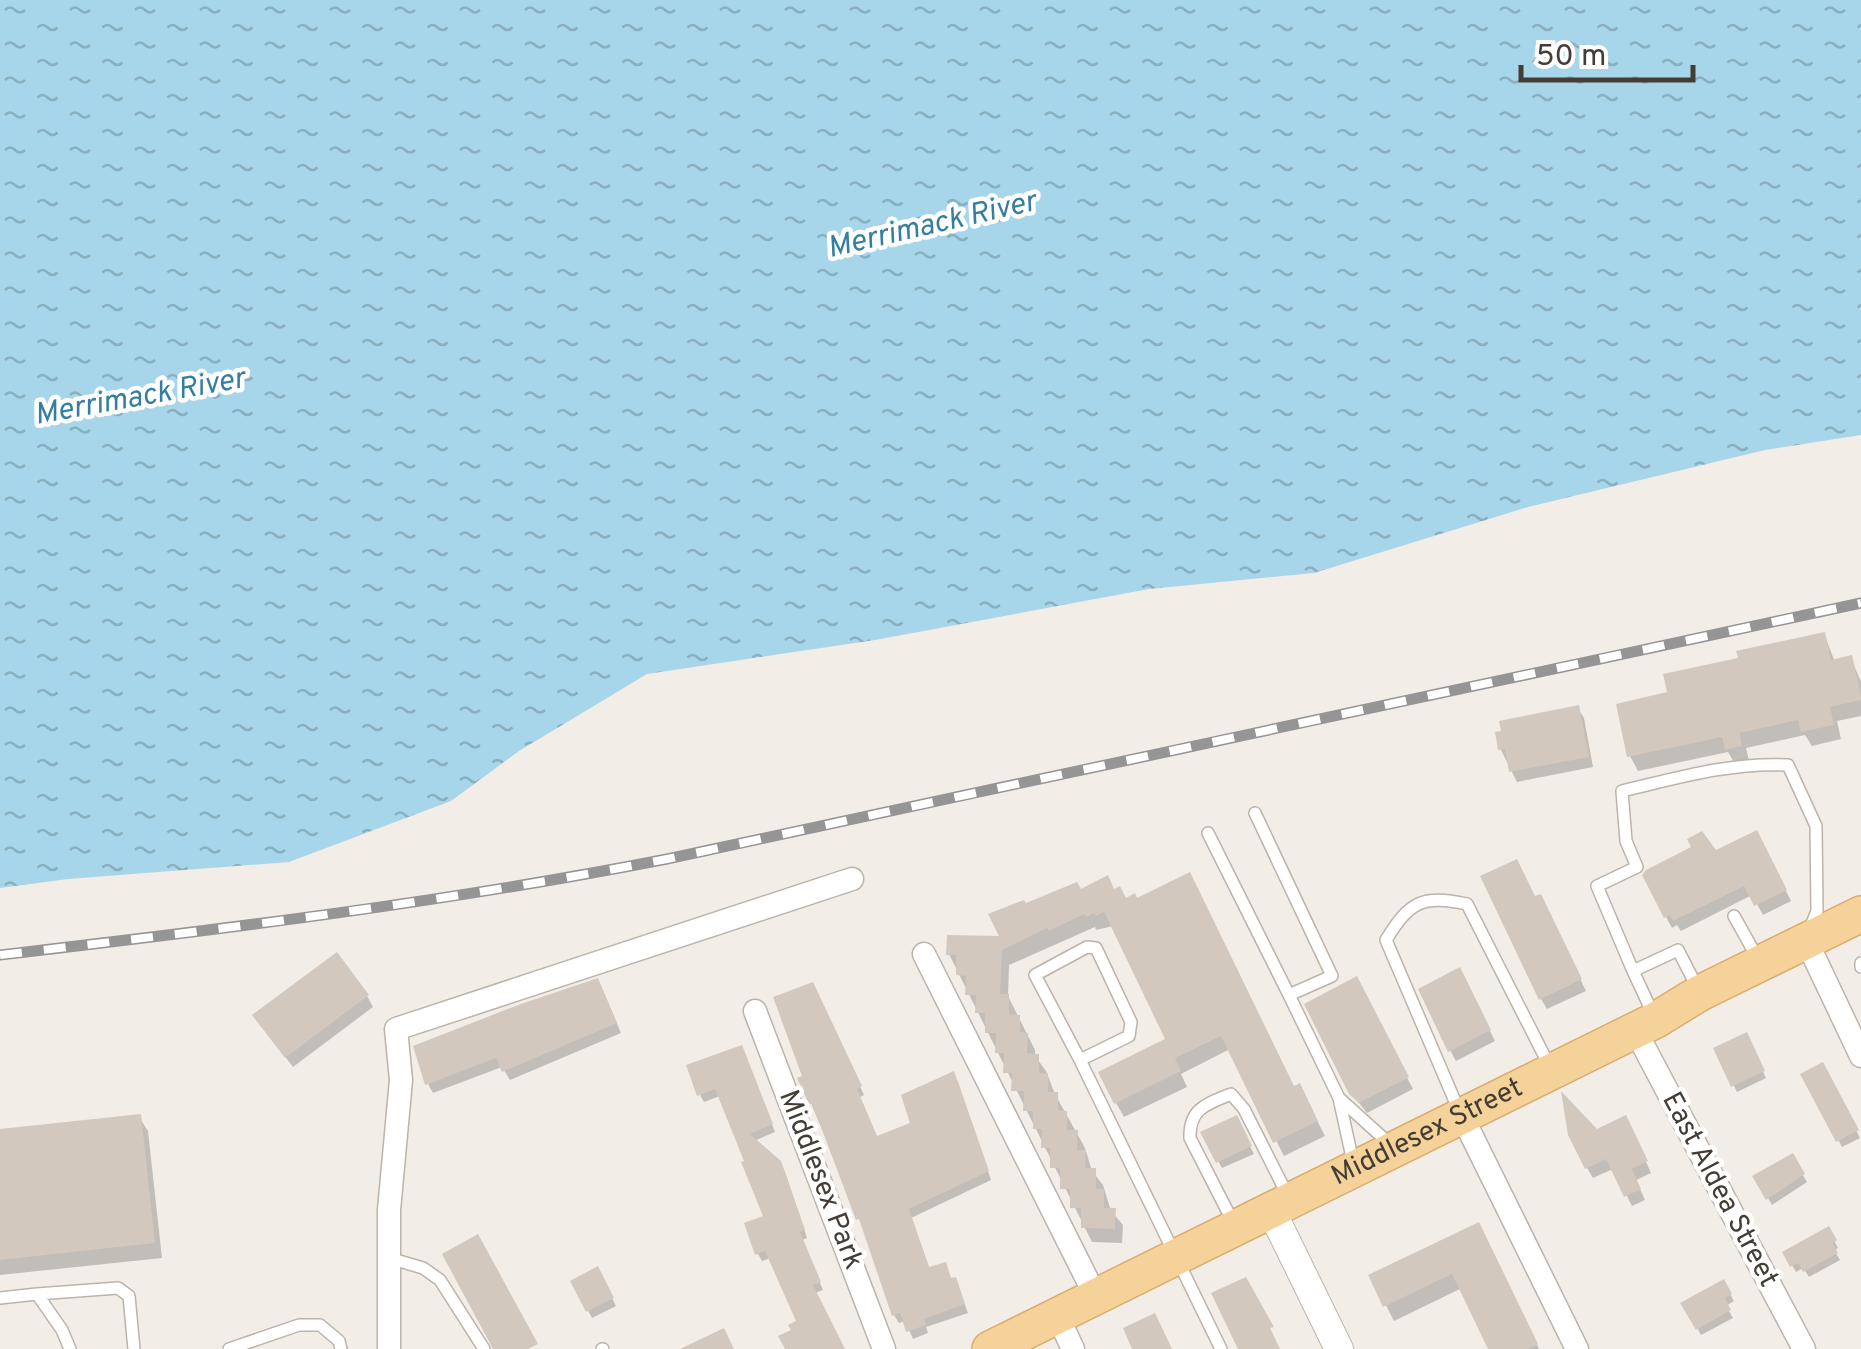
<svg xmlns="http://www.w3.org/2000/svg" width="1861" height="1349" font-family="Overpass,sans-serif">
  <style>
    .water { fill: url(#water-ripples) }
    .shadow { fill: #0003 }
    .building { fill: #d2c8bd }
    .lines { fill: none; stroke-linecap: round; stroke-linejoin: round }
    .service-casing { stroke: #bcb4aa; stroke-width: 14 }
    .minor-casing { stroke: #bcb4aa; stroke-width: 25 }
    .tertiary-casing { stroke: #bcb4aa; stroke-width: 30 }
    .primary-casing { stroke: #daad6d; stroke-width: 38 }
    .service { stroke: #fff; stroke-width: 11 }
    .minor { stroke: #fff; stroke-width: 22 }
    .tertiary { stroke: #fff; stroke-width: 28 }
    .primary { stroke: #f6d29b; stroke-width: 35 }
    .rail-casing { stroke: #959595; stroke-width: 11 }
    .rail { stroke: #fff; stroke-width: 8; stroke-dasharray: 22; stroke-linecap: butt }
    .labels { text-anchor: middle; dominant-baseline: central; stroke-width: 9; stroke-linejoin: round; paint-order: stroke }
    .street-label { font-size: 28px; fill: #443d36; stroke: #fff }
    .water-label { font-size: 30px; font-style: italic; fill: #367ea0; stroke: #fff }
  </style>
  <defs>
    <pattern id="water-ripples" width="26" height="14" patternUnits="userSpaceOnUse" patternTransform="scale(2.5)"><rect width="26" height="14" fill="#a7d6ea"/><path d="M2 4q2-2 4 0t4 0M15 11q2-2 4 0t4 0" fill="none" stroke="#8aafbe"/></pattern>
  </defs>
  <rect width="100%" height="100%" fill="#f2ede7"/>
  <path class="water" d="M0,0H1861V435L1765,450L1528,507L1314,573L1149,589L875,640L647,674L519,751L451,801L289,862L68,879L0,888Z"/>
  <path class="shadow" d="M1824,634L1835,662L1851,658L1861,682V716L1837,721L1841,739L1812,746L1805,735L1746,748L1749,761L1735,764L1728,752L1638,771L1630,756L1618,705L1670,694L1740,660Z
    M1577,707L1584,718L1593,767L1517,782L1501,750L1498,734Z
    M1762,843L1791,901L1763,915L1752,895L1681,931L1677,925L1672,928L1666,917L1715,854Z
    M1080,892H1114L1125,901L1307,1101L1325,1136L1284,1156L1230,1049L1181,1074L1187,1087L1124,1117L1116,1103L1169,1040L1113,926L1096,930L1095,927L1009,965L1008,996L1035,1050V1056L1046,1071L1055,1094L1085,1148L1092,1171L1103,1185L1111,1211L1123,1225L1122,1243L1092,1242L949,954L1003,938L1025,906Z
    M1535,899L1546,908L1586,991L1547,1009L1541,999Z
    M1356,980L1413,1089L1367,1113L1351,1093Z
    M1465,981L1495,1041L1456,1061L1450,1050Z
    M603,991L621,1033L510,1080L502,1067L433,1093L428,1084Z
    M817,993L864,1095L860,1097L877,1138L914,1124L958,1082L991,1180L911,1218L930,1270L959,1288L968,1313L926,1327L928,1333L913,1339L905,1321L899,1323L894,1315L863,1227L811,1103L805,1077Z
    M367,996L373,1007L293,1067L262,1026Z
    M1746,1035L1766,1078L1737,1092L1716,1049Z
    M745,1055L775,1132L754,1141L785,1172L807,1238L802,1240L823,1290L815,1293L843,1349H787L799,1322L771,1258L762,1261L758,1254L766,1218L720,1096L704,1102L700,1095Z
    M1822,1066L1860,1138L1842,1147L1804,1075Z
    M139,1117L148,1131L162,1258L0,1275V1132Z
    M1236,1119L1254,1154L1222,1168L1203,1133Z
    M1631,1128L1651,1173L1636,1180L1645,1200L1632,1206L1613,1169L1593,1178L1587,1168L1596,1132Z
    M1792,1157L1807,1182L1772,1205L1756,1177Z
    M1828,1229L1838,1248L1834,1250L1840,1260L1809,1277L1803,1268L1796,1272L1785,1253Z
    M1486,1239L1539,1349H1491L1462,1288L1394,1321L1371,1276Z
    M598,1270L616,1306L592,1318L573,1282Z
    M1723,1282L1734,1301L1726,1306L1733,1318L1701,1335L1684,1304Z"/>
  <path class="building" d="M1825,632L1831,660L1852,655L1861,696V700L1830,707L1834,725L1801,732L1798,720L1740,733L1742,746L1725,750L1722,737L1627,757L1616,704L1667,692L1663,674L1738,658L1736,651Z
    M1579,705L1589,757L1509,772L1505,749L1498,750L1495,732L1501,731L1499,721Z
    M1757,830L1787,890L1754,906L1744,886L1673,921L1670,915L1664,918L1642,875L1646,870L1691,847L1687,839L1702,831L1716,850Z
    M1517,859L1535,896L1541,894L1582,979L1539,1000L1480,876Z
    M1190,872L1294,1086L1300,1083L1318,1121L1273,1143L1221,1036L1175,1058L1181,1071L1114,1104L1098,1072L1165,1039L1104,912L1096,916L1094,913L1086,917L1084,914L1049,931L1047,928L1002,950L1000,994H1009V1014L1020,1015V1032L1028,1033L1027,1053L1039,1054V1073H1048V1092H1058V1110L1067,1111V1130H1078L1077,1150H1086L1085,1168H1096V1189H1104V1208H1116L1115,1229L1081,1228V1208H1070V1189H1060V1168H1050V1148H1041L1042,1129H1033V1111H1023L1024,1091H1011L1012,1073H1003L1004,1053H995L996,1033H985V1013H975L976,995H965L966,976L956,975V955H946L947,935L999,936L988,914L1024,900L1026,903L1077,882L1081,889L1108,875L1114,889L1120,886L1126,898L1135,893L1137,898Z
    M337,952L369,995L285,1058L252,1015Z
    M1460,967L1491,1030L1448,1052L1418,989Z
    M1357,976L1409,1077L1359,1103L1349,1094L1304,1004Z
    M598,978L617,1023L502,1072L496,1058L425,1085L413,1046L518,1005Z
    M813,982L862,1086L857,1089L877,1136L910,1123L901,1095L954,1071L989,1171L909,1209L929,1267L946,1262L951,1278L956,1277L965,1304L924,1319L926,1325L906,1332L900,1313L892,1316L859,1219L856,1220L812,1103L809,1104L797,1078L802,1076L773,997Z
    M1747,1032L1765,1071L1731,1087L1713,1048Z
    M742,1045L773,1124L750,1134L781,1161L805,1230L800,1232L821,1282L813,1285L845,1349H785L778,1336L791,1330L788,1325L796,1321L765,1251L755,1255L744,1223L763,1216L741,1162L744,1161L715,1089L697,1096L686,1065Z
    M1823,1062L1859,1130L1836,1142L1800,1074Z
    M1561,1091L1597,1129L1626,1115L1648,1161L1632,1169L1641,1189L1624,1197L1606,1159L1585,1169L1568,1135Z
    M141,1114L155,1243L0,1260V1129Z
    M1237,1115L1252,1146L1216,1163L1200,1132Z
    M1793,1153L1805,1174L1766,1200L1752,1176Z
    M1479,1222L1538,1344L1528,1349H1488L1452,1274L1383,1307L1368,1275Z
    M1829,1226L1837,1240L1833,1243L1838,1253L1803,1272L1798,1263L1790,1267L1782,1252Z
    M478,1234L538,1344L528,1349H493L442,1254Z
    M598,1266L614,1298L586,1312L570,1281Z
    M1246,1277L1274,1327L1270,1328L1280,1349H1238L1211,1293Z
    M1724,1279L1732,1294L1725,1298L1731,1310L1696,1330L1680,1303Z
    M1155,1313L1172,1349H1132L1123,1328Z
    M724,1328L734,1349H680Z"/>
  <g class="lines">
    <defs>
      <path id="service" d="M1255,813L1332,976L1289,995L1339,1098
        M1208,833L1289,995
        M1734,916L1758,959
        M1861,963V967
        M1633,971L1597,886L1637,867L1626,841L1622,791C1677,778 1731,762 1788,765L1816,826L1817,911L1809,931
        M1654,1016L1633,971L1678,950L1699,991
        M1080,1060L1035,975L1087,947L1096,948L1131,1022L1129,1036L1080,1060L1221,1349
        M1460,1113L1386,940C1410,901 1422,895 1467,904L1550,1067
        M1353,1162L1339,1098L1392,1146
        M1234,1224L1190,1138C1189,1109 1206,1104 1231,1094L1244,1109L1288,1196
        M389,1258L423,1268L440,1280L484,1349
        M37,1294L118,1288L129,1296L134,1349
        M0,1298L37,1294L62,1330L70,1349
        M229,1349L299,1325H320L339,1341L341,1349
        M602,1349H603"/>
      <path id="minor" d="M1806,940L1861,1056
        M924,954L1096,1297
        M755,1011L884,1349
        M1635,1030L1804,1349
        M1462,1116L1577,1349
        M1058,1317L1073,1349
        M389,1349V1210L401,1080L396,1029L852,879"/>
      <path id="tertiary" d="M1271,1210L1339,1349"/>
      <g id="primary">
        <path id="s1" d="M990,1349L1656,1020L1700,993L1861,914"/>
      </g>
    </defs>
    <use href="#service" class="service-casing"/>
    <use href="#minor" class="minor-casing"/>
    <use href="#tertiary" class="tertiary-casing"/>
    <use href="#primary" class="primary-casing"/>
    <use href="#service" class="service"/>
    <use href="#minor" class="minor"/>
    <use href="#tertiary" class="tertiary"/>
    <use href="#primary" class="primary"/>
    <defs>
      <path id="rail" d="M0,955C224,929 446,902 667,859L1861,603"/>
    </defs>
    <use href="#rail" class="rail-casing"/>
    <use href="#rail" class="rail"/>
  </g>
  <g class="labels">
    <g class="street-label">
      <text stroke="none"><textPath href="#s1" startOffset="488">Middlesex Street</textPath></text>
      <text transform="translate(820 1180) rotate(69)">Middlesex Park</text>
      <text transform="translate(1719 1190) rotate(62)">East Aldea Street</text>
    </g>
    <g class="water-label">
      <text transform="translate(932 226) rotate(-13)">Merrimack River</text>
      <text transform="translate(140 398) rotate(-10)">Merrimack River</text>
    </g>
  </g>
  <path d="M1521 65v15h172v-15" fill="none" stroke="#443d36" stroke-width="5"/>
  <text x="1536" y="65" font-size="30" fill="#443d36" stroke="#ffffff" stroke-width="8" paint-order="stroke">50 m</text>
</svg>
